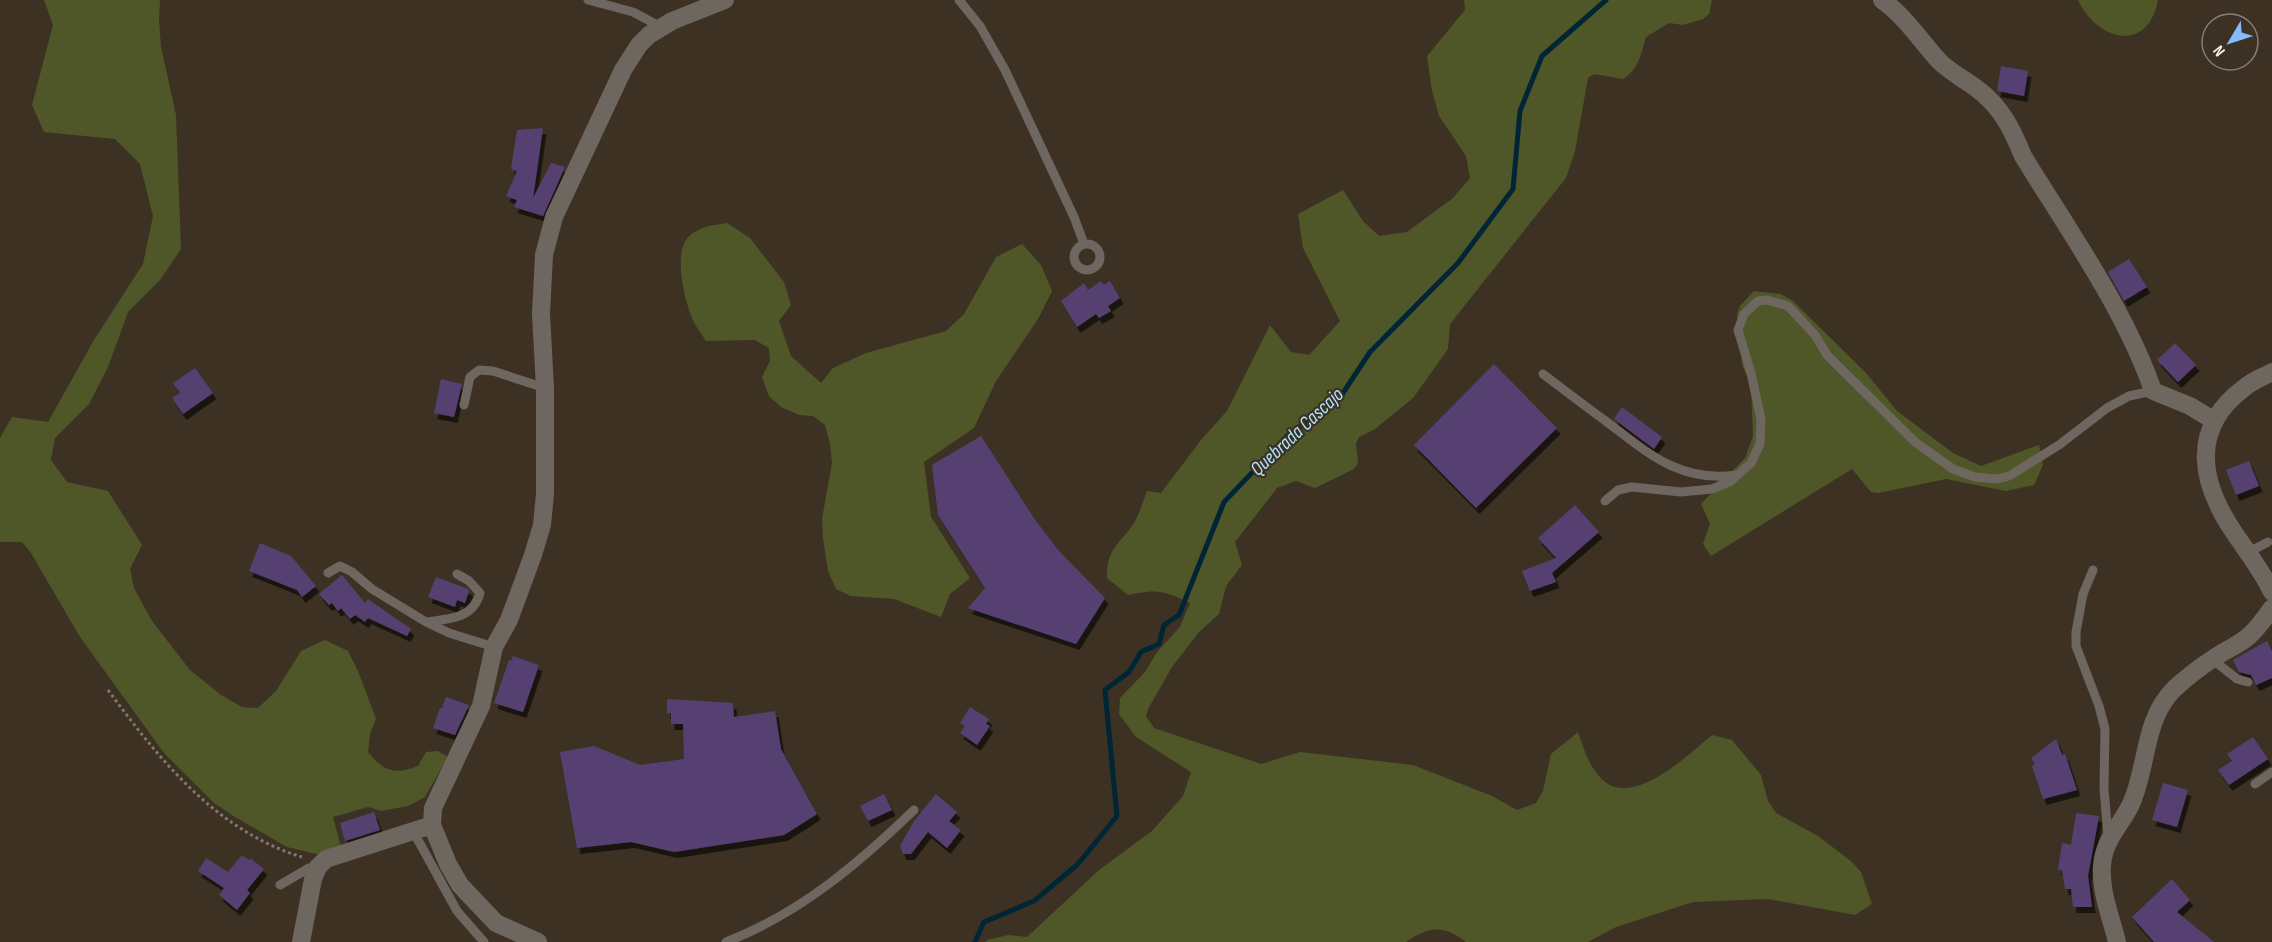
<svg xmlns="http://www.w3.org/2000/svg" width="2272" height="942" font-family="'Sofia Sans Condensed',sans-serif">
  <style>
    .green { fill: #4f5728 }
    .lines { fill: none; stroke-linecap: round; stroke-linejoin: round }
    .stream { stroke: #002635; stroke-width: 5 }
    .building { fill: #554071; filter: url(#shadow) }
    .path { stroke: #81766a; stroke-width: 3; stroke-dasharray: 3 3; stroke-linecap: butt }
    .lane { stroke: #6d6760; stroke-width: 9 }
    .street { stroke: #6d6760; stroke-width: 18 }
    .labels { text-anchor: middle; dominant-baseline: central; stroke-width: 4.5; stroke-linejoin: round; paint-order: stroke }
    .water-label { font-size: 20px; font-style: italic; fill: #ade5ff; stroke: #3d3123 }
  </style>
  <defs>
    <filter id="shadow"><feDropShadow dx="3.5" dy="6" stdDeviation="0" flood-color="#0009"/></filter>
  </defs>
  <rect width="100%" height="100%" fill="#3d3123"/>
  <path class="green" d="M44,0H160L159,19L161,47L176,115L181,249L160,280L128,312L108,367L89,404L55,438L51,460L67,482L108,491L142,545L130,569L134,588L152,621L190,670L221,695L242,707L258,708L276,691L301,651L325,640L348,651L358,671L376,719L370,734L368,752C384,772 395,775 418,766L426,752L438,751L448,757L425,797L408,806L381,811L368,807L333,817L341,847L320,855L287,847L235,817L214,803L164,753L80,637L31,553L22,542H0V438L12,417L48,422L94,340L143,264L153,216L140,164L115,139L44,132L32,105L53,25Z
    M1464,0H1712L1709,14L1703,19L1683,25L1669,23L1646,37C1641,54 1639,69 1623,79L1594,74L1588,78L1575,151L1566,178L1450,324L1448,349L1413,398L1375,429L1359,437L1356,443L1358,463L1354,469L1315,488L1296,481L1277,488L1235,542L1242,565L1226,586L1219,614L1199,632L1172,667L1148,709L1146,716L1154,728L1261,764L1300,752L1413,765L1492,796L1517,810L1536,803L1543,791L1551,754L1578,732C1584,749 1589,768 1604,781C1635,807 1689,754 1712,735L1732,740L1761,775L1768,801L1776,813L1818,836L1852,862L1861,872L1872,904L1855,915L1768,899L1693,902L1616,927L1588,942H1466C1444,925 1429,926 1406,942H986L987,940L1008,935L1027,937L1099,870L1152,831L1183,796L1191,772L1136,737L1119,714L1120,698L1145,672L1157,652L1180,627L1190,603C1163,590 1157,589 1128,595L1107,578C1106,549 1120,544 1134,523C1140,513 1143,501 1147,491L1161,493L1201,440L1227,411L1270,325L1291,352L1309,355L1340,321L1303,248L1298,214L1343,190L1363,221L1379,236L1407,232L1453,198L1470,178L1466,156L1439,116L1432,91L1427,56L1465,10Z
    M2078,0H2158C2148,54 2097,41 2078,0Z
    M727,223L750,238L784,282L791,305L779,321L791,356L821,383L833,368L866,353L946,331L964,314L996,257L1022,244L1041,265L1052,291L1038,319L996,381L974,428L924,462L931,517L970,578L950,594L941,617L894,599L851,596L836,589L828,571L823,538L822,519L832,463L830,444L825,425L813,416L799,415L781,407L769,396L762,377L770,361L769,348L755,340L706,341C702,335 697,328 694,322C685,304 674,258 686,240C695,227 713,225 727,223Z
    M1754,291L1781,294L1793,301L1866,373L1897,411L1953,453L1981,466L2039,445L2043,465L2034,485L2006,491L1946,479L1878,493L1871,492L1852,469L1711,556L1703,544L1710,524L1701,504L1745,458L1753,436L1751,385L1742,365L1737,314L1740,306Z"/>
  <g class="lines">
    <path class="stream" d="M975,942L984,922L1034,901L1078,864L1117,816L1105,690L1129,672L1141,652L1159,644L1164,625L1179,615L1224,502L1288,435L1339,399L1370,352L1458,263L1513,189L1520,111L1542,56L1606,0"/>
  </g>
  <path class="building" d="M2001,66L2028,71L2024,96L1997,91Z
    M543,128L533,198L551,163L565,167L543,216L514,207L517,200L506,196L517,171L511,169L517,130Z
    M2129,259L2147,287L2124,301L2108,272Z
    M1101,281L1104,285L1110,281L1120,298L1108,306L1111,311L1099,318L1096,314L1077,327L1061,301L1084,283L1088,290Z
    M2175,343L2196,365L2178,382L2157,360Z
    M1494,364L1557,428L1476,508L1414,445Z
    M195,368L213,393L183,414L172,398L180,393L173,383Z
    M441,379L462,384L454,417L434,413Z
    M1622,407L1662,437L1654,449L1614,419Z
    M981,436L1036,521L1059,551L1105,598L1076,644L968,608L985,588L938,515L932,465Z
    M2249,461L2259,486L2236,495L2226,470Z
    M1575,505L1599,532L1552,573L1556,582L1530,591L1522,571L1556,558L1538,538Z
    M260,543L291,556L316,586L302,597L297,590L249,571Z
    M342,575L365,603L368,599L411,629L407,636L368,618L365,622L355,615L350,619L341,608L338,611L332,603L329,605L319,594Z
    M436,577L468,589L469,591L465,603L457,600L455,607L428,597Z
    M2267,641L2272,651V678L2256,685L2251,675L2239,672L2233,660Z
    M513,656L539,665L523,712L494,703L509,660L511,661Z
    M446,697L469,705L455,735L433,728L440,708H442Z
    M667,699L733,703L734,717L775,711L781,749L817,814L784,835L674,852L631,842L577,848L560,752L594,746L640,765L684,759L683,724H671V713H667Z
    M970,707L989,719L986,724L990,726L977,745L960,733L965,726L960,723Z
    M2253,737L2268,759L2229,785L2218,770L2232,761L2227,754Z
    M2056,739L2062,755L2065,754L2077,790L2043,799L2032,766L2035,764L2031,758Z
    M2163,783L2188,790L2177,827L2152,820Z
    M884,794L892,810L868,821L860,806Z
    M936,794L957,812L949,821L961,830L947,848L928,832L911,854H903L900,846L914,821Z
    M374,812L380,830L345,841L340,823Z
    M2076,813L2099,816L2088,876L2092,907H2073L2071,889H2065L2062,870H2058L2062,843L2071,845Z
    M242,855L249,860L250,858L264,869L247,890L250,893L237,910L219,895L224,888L198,871L206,858L228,872Z
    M2172,879L2190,900L2177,912L2214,942H2154L2132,917Z"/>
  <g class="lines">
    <path class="path" d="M108,690C159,759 216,831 302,857"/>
    <path class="lane" d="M588,0L633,12L661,27
      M959,0L980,26L1005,70L1074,217L1084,244
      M1074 257a13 13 0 1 1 26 0a13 13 0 1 1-26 0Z
      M1543,374C1564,390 1585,406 1607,422C1648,453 1680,483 1736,475
      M464,405L470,377L479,370L493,371L545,388
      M1605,501L1618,490L1632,487L1681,492L1712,489L1731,481L1751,463L1760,444L1761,419L1751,373L1738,330L1744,314L1758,301L1767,300L1788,306L1815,335L1827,355L1915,442L1953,469L1975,477L1997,479L2009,476L2059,445L2107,408L2129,396L2153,391
      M2249,552L2268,542
      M2093,570L2083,594L2076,632V646L2099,706L2105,729L2104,788L2108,837
      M328,573L340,566L352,572L372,589L426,622L449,633L494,647
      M426,622C449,619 473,619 480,593L469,581L457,574
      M2212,659L2237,679L2248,682
      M2255,784L2272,772
      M413,831L457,911L484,942
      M280,885L309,868L318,867
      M726,942C799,914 858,864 914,810"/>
    <path class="street" d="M1882,0C1905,16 1920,40 1939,61C1950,72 1964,79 1976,88C2001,106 2012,129 2023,156C2067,228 2126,311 2153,391L2190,406L2213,420
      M2272,372C2263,377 2252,381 2244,388C2189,429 2200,483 2235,534C2248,553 2262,571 2272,592
      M301,942L313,879L318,867L326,859L432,825
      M538,942L496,923L460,885L448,864L432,825L433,808L481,706L494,647L509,620L533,555L542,525L545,494V388L541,314L544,255L554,217L623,70L639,45L649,35L672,21L725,0
      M2117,942C2111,917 2100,891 2102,866C2104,839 2120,827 2131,804C2148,767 2143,720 2174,689C2186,678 2200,667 2214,658C2225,650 2239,645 2249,636C2258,628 2265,618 2272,608"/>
  </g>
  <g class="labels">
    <g class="water-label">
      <text transform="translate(1297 432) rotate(-43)">Quebrada Cascajo</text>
    </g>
  </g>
  <g transform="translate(2230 42) rotate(231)"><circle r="28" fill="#3d3123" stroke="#897e72" stroke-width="1.5"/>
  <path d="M0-4.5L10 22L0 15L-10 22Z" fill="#85bbfb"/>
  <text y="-9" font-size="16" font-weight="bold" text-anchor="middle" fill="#faf2e9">N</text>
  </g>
</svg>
